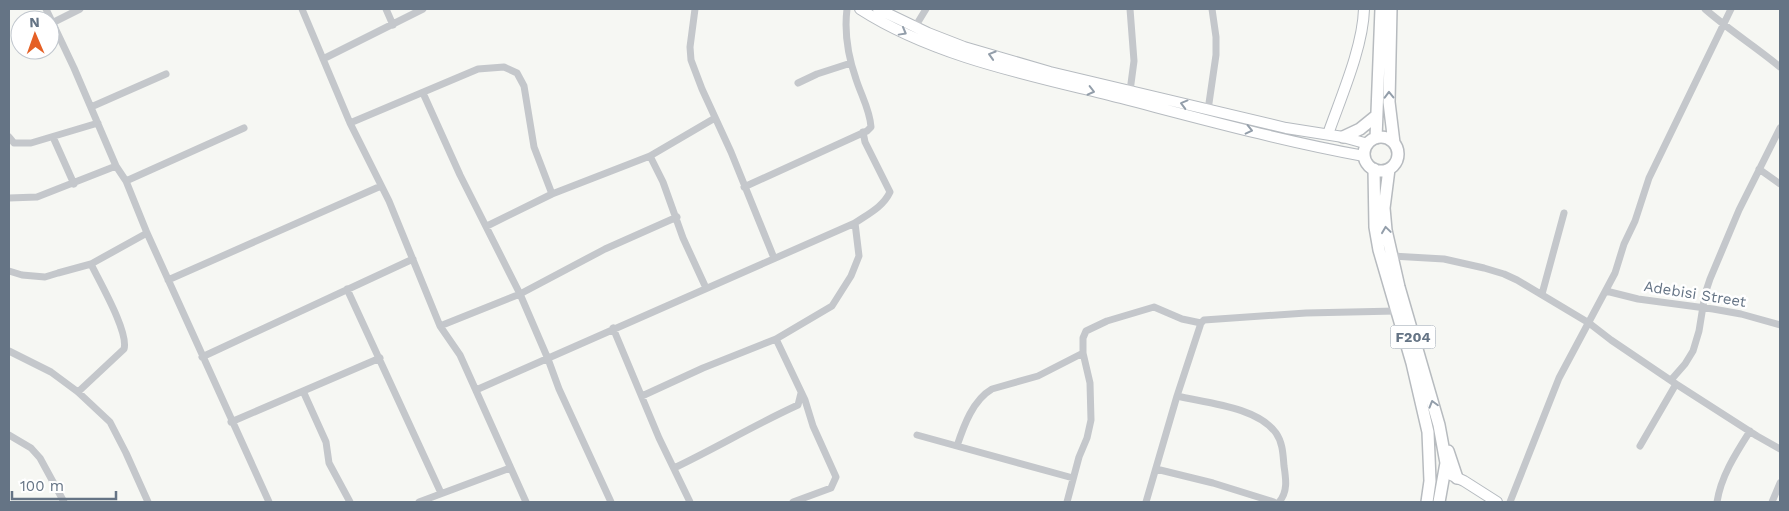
<svg xmlns="http://www.w3.org/2000/svg" width="1789" height="511" font-family="'Work Sans',sans-serif">
  <style>
    .lines { fill: none; stroke-linecap: round; stroke-linejoin: round }
    .secondary-casing { stroke: #b6bbc0; stroke-width: 12 }
    .primary-casing { stroke: #b7bbbf; stroke-width: 14 }
    .street { stroke: #c4c7cb; stroke-width: 7 }
    .secondary { stroke: #fff; stroke-width: 10 }
    .primary { stroke: #fff; stroke-width: 11 }
    .oneway { stroke: #939eaa }
    .labels { text-anchor: middle; dominant-baseline: central; stroke-width: 5; stroke-linejoin: round; paint-order: stroke }
    .shield { fill: #fff; stroke: #939eaa; stroke-width: 1 }
    .shield-label { font-size: 14px; font-weight: bold; fill: #657485 }
    .street-label { font-size: 15px; fill: #657485; stroke: #fff }
  </style>
  <rect width="100%" height="100%" fill="#f6f7f3"/>
  <g class="lines">
    <defs>
      <path id="secondary" d="M860,9C936,58 1034,76 1121,98C1202,119 1282,141 1364,156
        M878,9L928,33L964,47L1050,72L1286,128L1343,137L1368,144
        M1328,134C1341,97 1363,47 1364,9
        M1451,475L1464,481L1497,502"/>
      <path id="primary" d="M1391,9L1389,102L1394,143
        M1343,137L1360,129L1376,116
        M1364 154a17 17 0 1 1 34 0a17 17 0 1 1-34 0Z
        M1376,138L1381,9
        M1374,169L1375,227L1379,250L1412,363L1428,432L1430,481L1427,502
        M1389,169L1384,208L1386,230L1399,287L1439,425L1446,463L1439,502
        M1448,451L1457,478"/>
    </defs>
    <use href="#secondary" class="secondary-casing"/>
    <use href="#primary" class="primary-casing"/>
    <path class="street" d="M46,9L74,68L116,166L126,181L147,233L269,502
      M302,9L350,123L389,201L440,326L460,355L526,502
      M386,9L393,25
      M695,9L690,47L691,60L702,89L731,152L774,258
      M1130,9L1134,61L1130,91
      M1705,9C1729,30 1756,47 1780,67
      M52,23L80,9
      M915,27L926,9
      M323,59L423,9
      M798,83L817,74L851,63
      M423,93L460,175L520,294L548,359L559,389L611,502
      M91,107L166,74
      M1208,110L1216,55V37L1212,9
      M350,123L478,69L504,67L517,73L524,86L534,147L552,194
      M9,137L14,143H31L98,123
      M53,137L74,184
      M650,156L663,182L683,238L706,288
      M1759,169L1780,184
      M126,181L244,128
      M744,187L867,131L871,127C870,110 861,95 856,79C848,56 844,33 847,9
      M9,198L37,197L116,166
      M487,226L552,194L650,156L715,118
      M1392,256L1444,259L1484,268L1504,274L1517,280L1589,323L1611,340L1676,384L1757,436L1780,449
      M9,271L22,275L45,277L58,273L91,264L147,233
      M168,280L381,186
      M347,289L441,493
      M1606,291L1638,299L1713,309L1741,314L1780,325
      M1542,294L1564,213
      M440,326L520,294L605,249L677,217
      M613,328L659,438L690,502
      M776,339L805,400L813,426L836,477L831,488L793,502
      M9,351L51,372L78,392L110,422L126,453L148,502
      M202,357L413,259
      M1671,380L1685,364L1693,351L1699,331L1705,294L1710,279L1739,210L1780,128
      M476,390L855,223C868,214 883,207 890,192L865,142L863,132
      M303,391L326,442L329,463L350,502
      M78,392L124,349C129,332 99,281 91,264
      M642,396L703,368L776,339L832,306L851,276L859,256L855,223
      M1177,396C1207,403 1257,407 1276,433C1283,443 1283,455 1284,466C1286,479 1288,492 1279,502
      M231,422L380,358
      M9,435L31,448L40,458L64,502
      M917,435L1073,478
      M957,446C964,425 973,400 992,389L1038,376L1083,353
      M1640,446L1676,384
      M674,468C716,448 756,424 798,405L801,393
      M1156,469L1213,483L1274,502
      M419,502L510,468
      M1067,502L1079,457L1087,438L1091,420L1090,383L1083,353V338L1086,331L1107,321L1154,307L1182,319L1201,323
      M1146,502L1177,396L1201,323L1204,320L1306,313L1396,311
      M1510,502L1559,378L1615,273L1624,244L1635,221L1649,178L1731,9
      M1717,502C1721,476 1736,453 1750,431
      M1772,502L1780,483"/>
    <use href="#secondary" class="secondary"/>
    <use href="#primary" class="primary"/>
  </g>
  <defs><path id="oneway-chevron" d="M-2-3.5L2.5 0L-2 3.5" fill="none" stroke-width="1.6" stroke-linecap="round" stroke-linejoin="round" transform="scale(1.25)"/></defs>
  <g class="oneway">
    <use href="#oneway-chevron" transform="translate(903 32) rotate(29)"/>
    <use href="#oneway-chevron" transform="translate(992 55) rotate(-163)"/>
    <use href="#oneway-chevron" transform="translate(1091 91) rotate(14)"/>
    <use href="#oneway-chevron" transform="translate(1389 95) rotate(-91)"/>
    <use href="#oneway-chevron" transform="translate(1184 104) rotate(-165)"/>
    <use href="#oneway-chevron" transform="translate(1249 130) rotate(13)"/>
    <use href="#oneway-chevron" transform="translate(1386 230) rotate(-98)"/>
    <use href="#oneway-chevron" transform="translate(1433 404) rotate(-106)"/>
  </g>
  <g class="labels">
    <rect class="shield" x="1390.5" y="325.5" width="45" height="23" rx="4"/>
    <g class="shield-label">
      <text x="1413" y="337">F204</text>
    </g>
    <g class="street-label">
      <text transform="translate(1695 294) rotate(9)">Adebisi Street</text>
    </g>
  </g>
  <rect width="1789" height="511" fill="none" stroke="#657485" stroke-width="20"/>
  <g transform="translate(35 35) rotate(358)"><circle r="24" fill="#ffffff" stroke="#c1c7ce"/>
  <path d="M0-4L9 19L0 12L-9 19Z" fill="#e56025"/>
  <text y="-8" font-size="14" font-weight="bold" text-anchor="middle" fill="#657485">N</text>
  </g>
  <path d="M12 491v8h104v-8" fill="none" stroke="#657485" stroke-width="2.5"/>
  <text x="20" y="491" font-size="15" fill="#657485" stroke="#ffffff" stroke-width="4" paint-order="stroke">100 m</text>
</svg>
